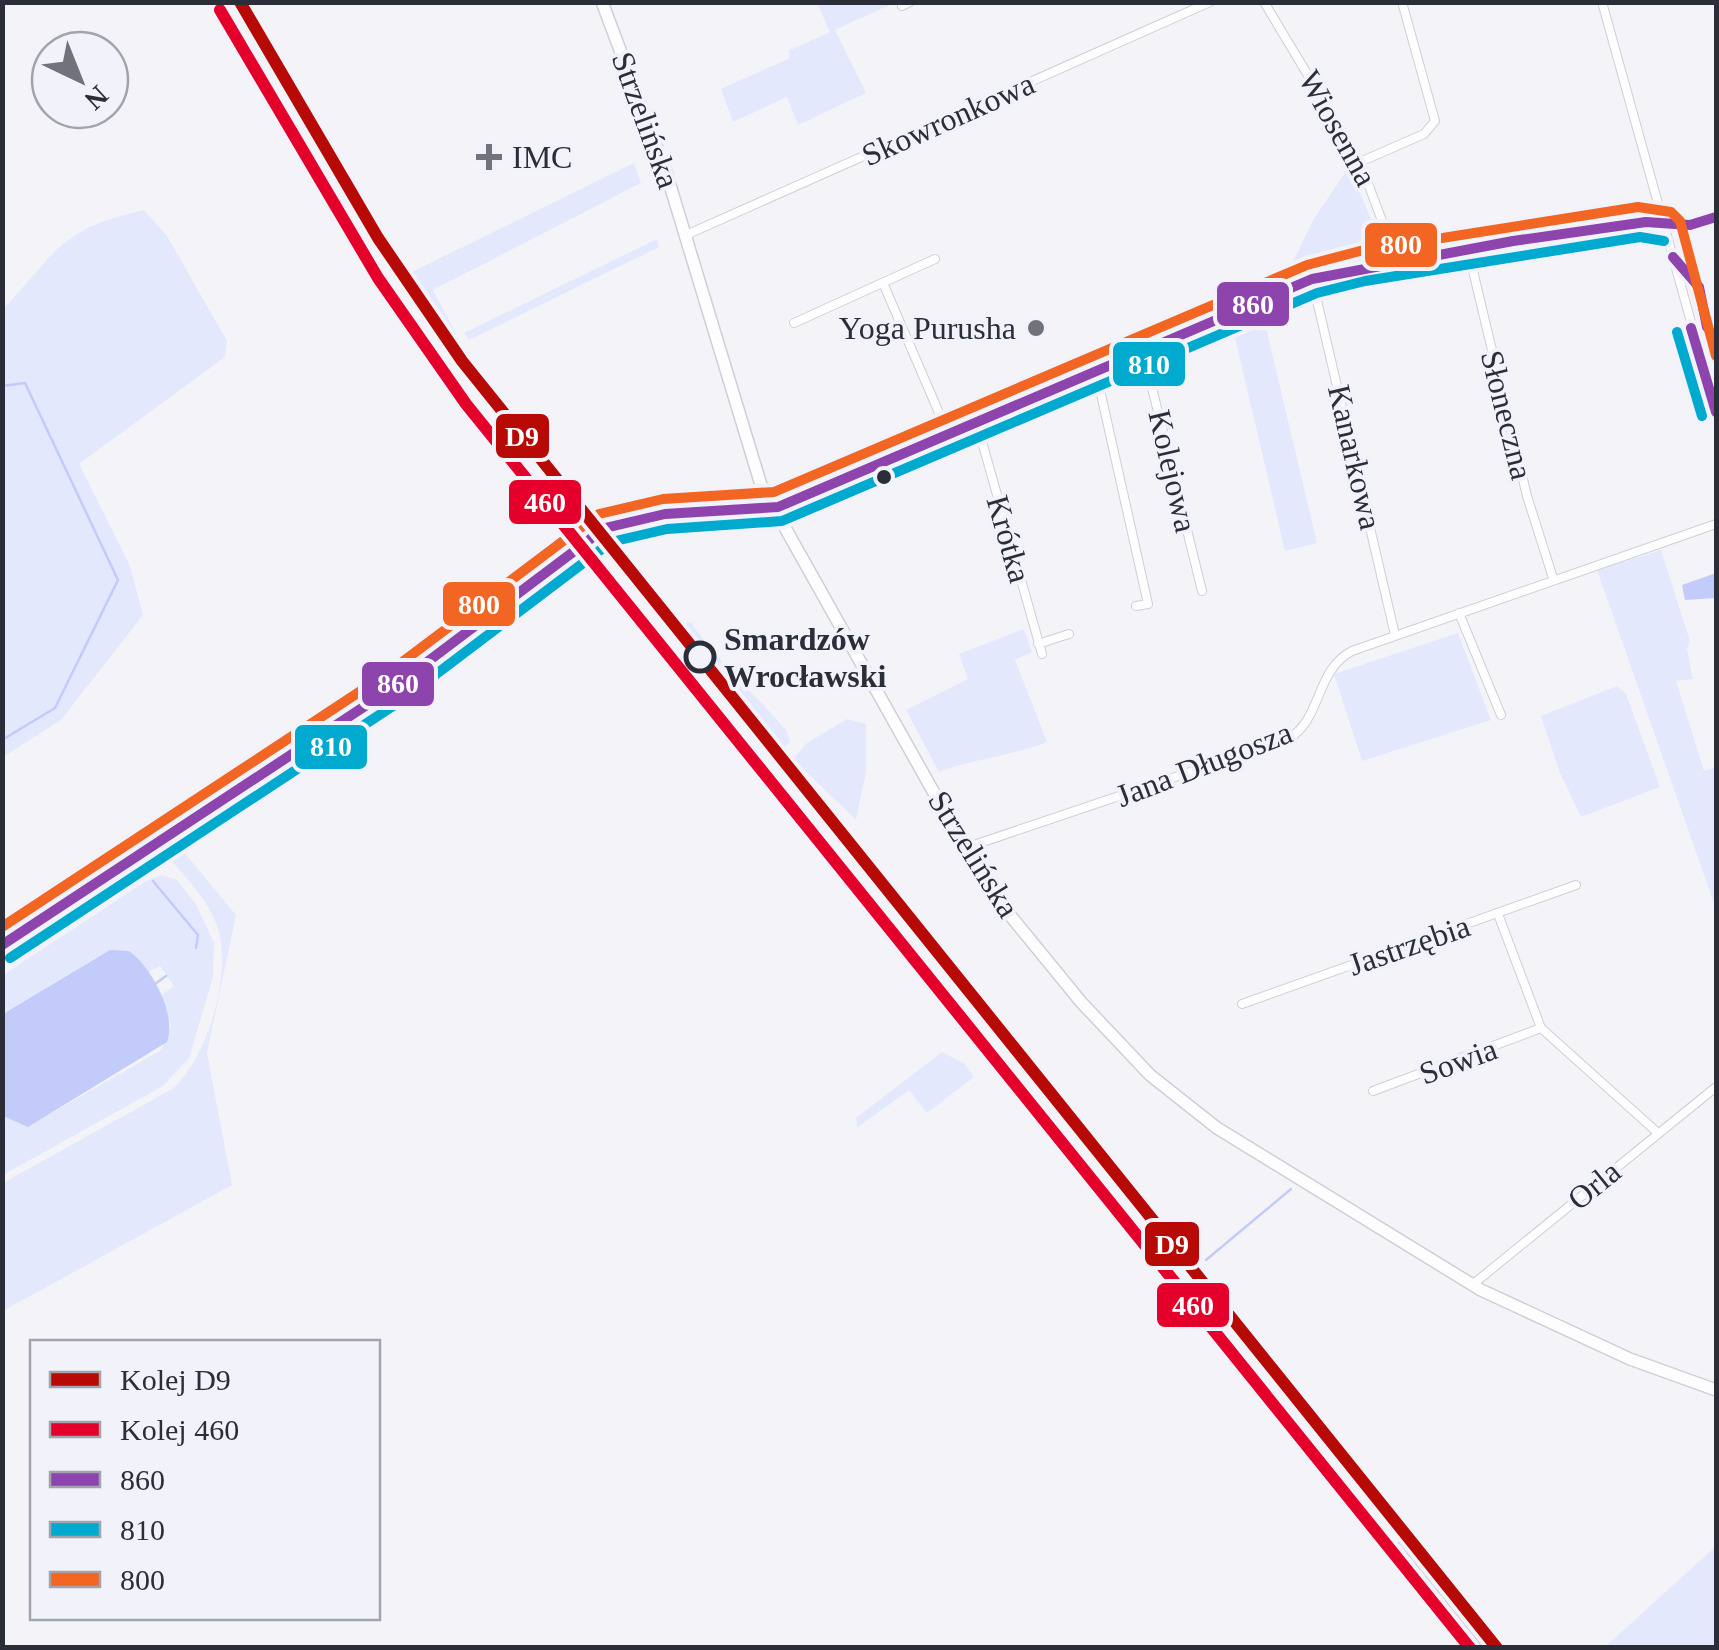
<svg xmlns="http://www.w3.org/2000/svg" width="1719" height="1650" font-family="'Times New Roman',serif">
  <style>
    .green { fill: #e4e8fc }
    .water { fill: #c2cbf9 }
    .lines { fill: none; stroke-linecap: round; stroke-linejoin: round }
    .stream { stroke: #c2cbf9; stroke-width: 2.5 }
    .street-casing { stroke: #cecfd7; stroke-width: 10 }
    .secondary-casing { stroke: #cecfd7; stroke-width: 14 }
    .street { stroke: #fdfdfe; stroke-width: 8 }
    .secondary { stroke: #fdfdfe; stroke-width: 11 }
    .rail-casing { stroke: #d1d1d3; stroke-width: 6 }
    .rail { stroke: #f2f3fa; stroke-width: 2.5; stroke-dasharray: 8; stroke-linecap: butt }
    .bus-1-casing { stroke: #f2f3fa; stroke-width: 18 }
    .bus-2-casing { stroke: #f2f3fa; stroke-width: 18 }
    .bus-3-casing { stroke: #f2f3fa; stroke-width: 18 }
    .bus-1 { stroke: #8e44ad; stroke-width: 10 }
    .bus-2 { stroke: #00a9ce; stroke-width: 10 }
    .bus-3 { stroke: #f26522; stroke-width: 10 }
    .rail-1-casing { stroke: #f2f3fa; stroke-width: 20 }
    .rail-2-casing { stroke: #f2f3fa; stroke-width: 20 }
    .rail-1 { stroke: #b70a06; stroke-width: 12 }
    .rail-2 { stroke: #e4002b; stroke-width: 12 }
    .poi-dot { fill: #71737c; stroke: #f2f3fa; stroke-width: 4 }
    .bus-dot { fill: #2b2d39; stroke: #f2f3fa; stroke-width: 4 }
    .stop-dot { fill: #f2f3fa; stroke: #2b2d39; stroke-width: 5 }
    .labels { text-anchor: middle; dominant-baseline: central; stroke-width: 8; stroke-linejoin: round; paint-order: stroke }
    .street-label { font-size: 32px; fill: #2b2d39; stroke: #f2f3fa }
    .poi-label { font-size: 32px; fill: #2b2d39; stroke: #f2f3fa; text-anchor: start }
    .stop-label { font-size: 32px; font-weight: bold; fill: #2b2d39; stroke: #f2f3fa; text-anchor: start }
    .line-badge { stroke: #f2f3fa; stroke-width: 4 }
    .badge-label { font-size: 28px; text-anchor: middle; font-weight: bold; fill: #fff }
  </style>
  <rect width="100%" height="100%" fill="#f4f4f8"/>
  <path class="green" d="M817,3H894L835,30L866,93L798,125L787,97L733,122L721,89L790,58L788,51L830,32Z
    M634,163L641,183L433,290L457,335L452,340L410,280L414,271Z
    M1349,167L1384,250L1294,270L1292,264L1313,220Z
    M144,210L167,236L227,341L225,357L79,464L130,566L143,615L61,720L3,757V309C58,252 58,229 144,210Z
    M657,239L659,247L469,340L464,333Z
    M1262,311L1317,543L1285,551L1232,325Z
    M1661,550L1690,641L1687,650L1693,679L1676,681L1704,771L1716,767V909L1597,570Z
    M691,622C713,657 757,696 786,730L790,742L783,749L681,624Z
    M1024,629L1032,652L1015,660L1047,742C1008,757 976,758 939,772L906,710L968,679L959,654Z
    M1458,633L1491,720L1362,761L1334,674Z
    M1617,686L1626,694L1660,787L1581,817L1560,773L1541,716Z
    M847,719L866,724V772L856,820L793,759L807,743Z
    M178,845L236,915L207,1053L232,1185L3,1311V1183L174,1088C209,1053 234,971 216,923C206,897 183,875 166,854Z
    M155,853L148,871L3,968V950Z
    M162,875L177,880L196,904L214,943L213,977L189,1058L163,1086L3,1175L2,1116L29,1126L161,1050L171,1025L159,997L174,986L160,966L147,973L110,950L3,1014V975L146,881Z
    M942,1052L965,1064L974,1077L927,1113L909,1090L857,1128L856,1118Z
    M1716,1546V1647H1605Z"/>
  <path class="water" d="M1716,573V598L1685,600L1682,585Z
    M110,950L129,951C152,967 177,1015 167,1042L28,1127L3,1116V1014Z"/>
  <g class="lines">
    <path class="stream" d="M2,386L25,383L118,580L55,708L2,740
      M146,870L150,859
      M153,881L198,935L196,948
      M2,956L146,863
      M151,987L166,976
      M1206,1260L1291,1189"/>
    <defs>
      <path id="street" d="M1264,2L1360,162L1397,261
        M1602,2L1716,412
        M902,6L910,2
        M1360,162L1424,134L1435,121L1402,2
        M686,235L1210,2
        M1468,250L1527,496L1553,578
        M1312,279L1395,635
        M883,283L949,436
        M794,323L935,259
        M1143,351L1202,591
        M1096,372L1148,604L1136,606
        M977,424L1042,654
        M1459,613L1501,715
        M1038,644L1069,634
        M965,848L1288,739C1322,720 1315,670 1352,651L1716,524
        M1498,914L1541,1028L1658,1133
        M1242,1004L1576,885
        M1373,1091L1541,1028
        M1472,1285L1716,1087"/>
      <path id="secondary" d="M602,2L666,172L761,485L965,848L1009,914L1081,1002L1150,1075L1217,1128L1481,1290L1630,1359L1716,1390
        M2,945L394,687L605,528L665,514L778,507L1312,279C1417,252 1527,239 1634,223C1670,217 1673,235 1716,217"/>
    </defs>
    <use href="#street" class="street-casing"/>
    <use href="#secondary" class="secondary-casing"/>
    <use href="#street" class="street"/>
    <use href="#secondary" class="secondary"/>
    <defs>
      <path id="rail" d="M1399,1545L1481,1648"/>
    </defs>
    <use href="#rail" class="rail-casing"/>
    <use href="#rail" class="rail"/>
    <defs>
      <path id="bus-1" d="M1673,257L1699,287L1707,327
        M1691,328L1716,412
        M2,945L394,687L605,528L665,514L778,507L1312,279L1513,241L1646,222L1690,225L1716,217"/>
      <path id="bus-2" d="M1677,332L1702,416
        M10,958L402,700L611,542L667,529L782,521L1317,293L1365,281L1640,237L1664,241"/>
      <path id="bus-3" d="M2,927L385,675L599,514L663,499L774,492L1307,265L1360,251L1638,207L1671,212L1680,221L1716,356"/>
    </defs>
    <use href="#bus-1" class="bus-1-casing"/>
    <use href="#bus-2" class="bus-2-casing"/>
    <use href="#bus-3" class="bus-3-casing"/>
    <use href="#bus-1" class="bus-1"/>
    <use href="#bus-2" class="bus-2"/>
    <use href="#bus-3" class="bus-3"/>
    <defs>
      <path id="rail-1" d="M240,2L378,238L462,361L1497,1648"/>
      <path id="rail-2" d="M220,10L378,278L466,404L1470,1648"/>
    </defs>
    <use href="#rail-1" class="rail-1-casing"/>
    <use href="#rail-2" class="rail-2-casing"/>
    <use href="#rail-1" class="rail-1"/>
    <use href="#rail-2" class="rail-2"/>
  </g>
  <g class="poi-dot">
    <path d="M484 142h10v10h10v10h-10v10h-10v-10h-10v-10h10z"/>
    <circle cx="1036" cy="328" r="10"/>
  </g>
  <circle class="bus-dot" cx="884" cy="477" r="9"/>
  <circle class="stop-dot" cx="700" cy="657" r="14"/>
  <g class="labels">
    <g class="street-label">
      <text transform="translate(948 119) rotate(-24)">Skowronkowa</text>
      <text transform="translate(646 120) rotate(70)">Strzelińska</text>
      <text transform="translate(1338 128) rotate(61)">Wiosenna</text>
      <text transform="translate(1507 415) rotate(76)">Słoneczna</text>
      <text transform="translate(1355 457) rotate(77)">Kanarkowa</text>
      <text transform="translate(1173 471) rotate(77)">Kolejowa</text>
      <text transform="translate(1009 539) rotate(74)">Krótka</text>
      <text transform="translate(1204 764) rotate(-21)">Jana Długosza</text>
      <text transform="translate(974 854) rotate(58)">Strzelińska</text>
      <text transform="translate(1409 945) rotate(-19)">Jastrzębia</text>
      <text transform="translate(1458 1061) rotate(-20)">Sowia</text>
      <text transform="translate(1594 1185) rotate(-39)">Orla</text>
    </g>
    <g class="poi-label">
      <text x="512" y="157">IMC</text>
      <text x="1016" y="328" text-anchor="end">Yoga Purusha</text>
    </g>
    <g class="stop-label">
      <text x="724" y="639">Smardzów<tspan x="724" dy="37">Wrocławski</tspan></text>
    </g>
  </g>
  <g class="line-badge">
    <rect x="1363" y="221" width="76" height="48" rx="10" fill="#f26522"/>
    <rect x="1215" y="280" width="76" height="48" rx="10" fill="#8e44ad"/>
    <rect x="1111" y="340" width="76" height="48" rx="10" fill="#00a9ce"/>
    <rect x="494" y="412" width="57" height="48" rx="10" fill="#b70a06"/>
    <rect x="507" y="478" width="76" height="48" rx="10" fill="#e4002b"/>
    <rect x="441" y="580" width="76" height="48" rx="10" fill="#f26522"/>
    <rect x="360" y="660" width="76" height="48" rx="10" fill="#8e44ad"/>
    <rect x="293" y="723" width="76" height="48" rx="10" fill="#00a9ce"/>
    <rect x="1143" y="1220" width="58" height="48" rx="10" fill="#b70a06"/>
    <rect x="1155" y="1281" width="76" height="48" rx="10" fill="#e4002b"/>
  </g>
  <g class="badge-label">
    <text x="1401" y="254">800</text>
    <text x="1253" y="314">860</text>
    <text x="1149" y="374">810</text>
    <text x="522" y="446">D9</text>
    <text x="545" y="512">460</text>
    <text x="479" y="614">800</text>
    <text x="398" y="693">860</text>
    <text x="331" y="756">810</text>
    <text x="1172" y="1254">D9</text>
    <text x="1193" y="1315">460</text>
  </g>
  <rect width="1719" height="1650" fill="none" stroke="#2b2d39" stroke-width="10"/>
  <rect x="30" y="1340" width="350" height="280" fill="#f2f3fa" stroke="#a2a4ad" stroke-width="2.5"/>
  <rect x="50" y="1372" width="50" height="15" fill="#b70a06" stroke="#a2a4ad" stroke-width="2.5"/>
  <text x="120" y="1390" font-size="30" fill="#2b2d39">Kolej D9</text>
  <rect x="50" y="1422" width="50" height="15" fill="#e4002b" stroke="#a2a4ad" stroke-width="2.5"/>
  <text x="120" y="1440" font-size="30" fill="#2b2d39">Kolej 460</text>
  <rect x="50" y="1472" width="50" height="15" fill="#8e44ad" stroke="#a2a4ad" stroke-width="2.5"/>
  <text x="120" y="1490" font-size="30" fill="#2b2d39">860</text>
  <rect x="50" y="1522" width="50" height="15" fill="#00a9ce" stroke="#a2a4ad" stroke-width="2.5"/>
  <text x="120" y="1540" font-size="30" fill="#2b2d39">810</text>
  <rect x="50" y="1572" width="50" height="15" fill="#f26522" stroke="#a2a4ad" stroke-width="2.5"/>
  <text x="120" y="1590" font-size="30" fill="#2b2d39">800</text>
  <g transform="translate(80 80) rotate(137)"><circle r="48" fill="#f2f3fa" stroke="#a2a4ad" stroke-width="2.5"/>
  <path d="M0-8L18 38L0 25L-18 38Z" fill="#71737c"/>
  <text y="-15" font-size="28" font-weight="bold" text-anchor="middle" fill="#2b2d39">N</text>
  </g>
</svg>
